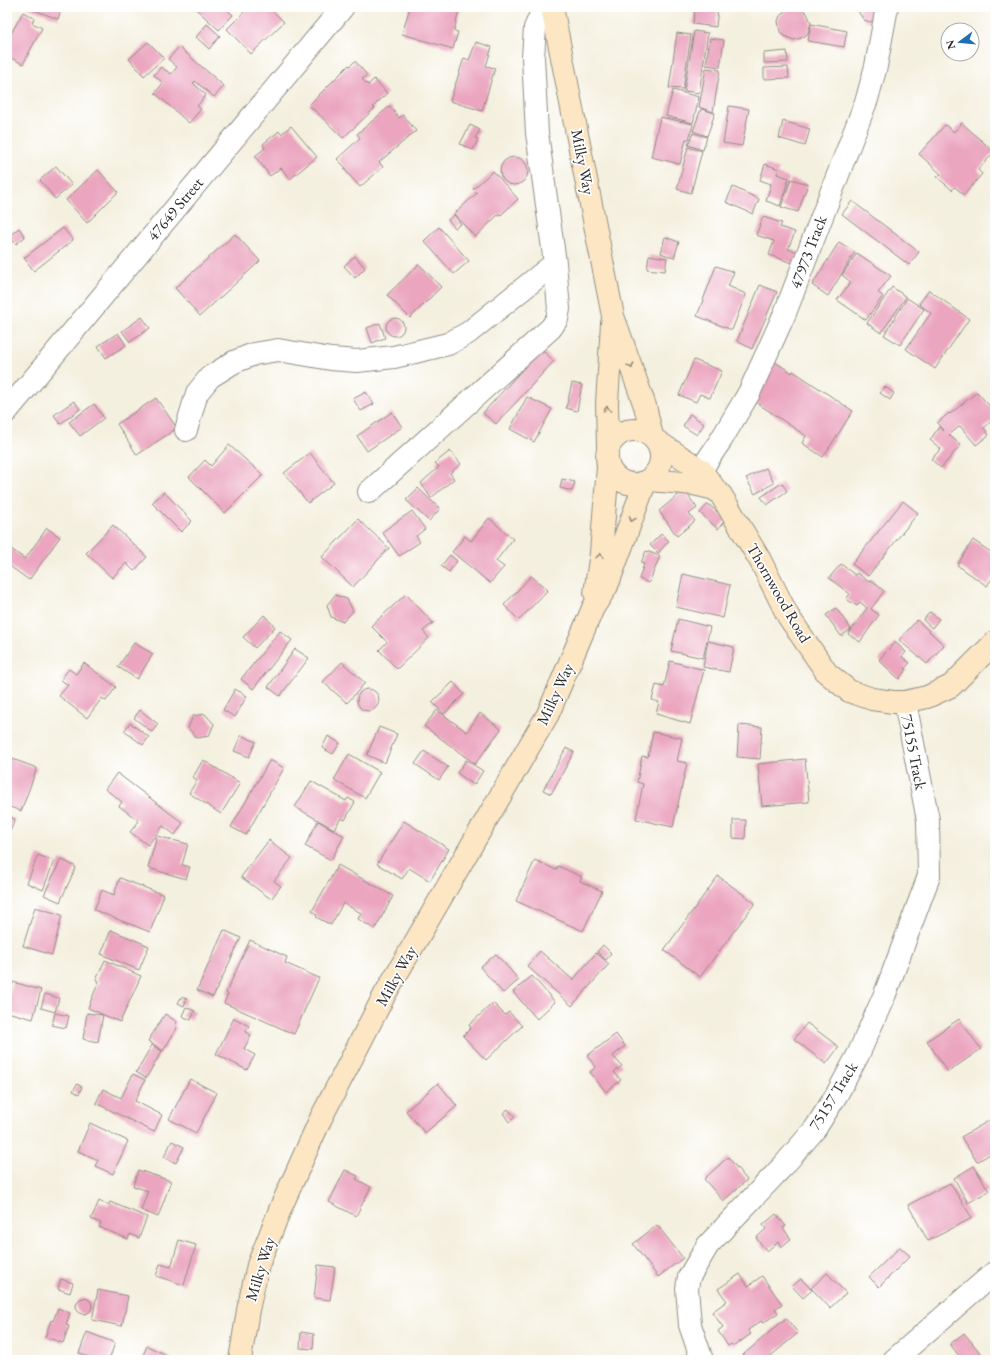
<svg xmlns="http://www.w3.org/2000/svg" width="1002" height="1367" font-family="'EB Garamond',serif">
  <style>
    .building { fill: #eba5bf }
    .lines { fill: none; stroke-linecap: round; stroke-linejoin: round }
    .street-casing { stroke: #908e85; stroke-width: 24 }
    .secondary-casing { stroke: #908e85; stroke-width: 24 }
    .street { stroke: #fff; stroke-width: 22 }
    .secondary { stroke: #fce6c4; stroke-width: 22 }
    .oneway { stroke: #948878 }
    .labels { text-anchor: middle; dominant-baseline: central; stroke-width: 3.5; stroke-linejoin: round; paint-order: stroke }
    .street-label { font-size: 16px; fill: #2b2b2b; stroke: #fff }
  </style>
  <rect width="100%" height="100%" fill="#fff"/>
  <filter id="ink" filterUnits="userSpaceOnUse"><feTurbulence type="fractalNoise" baseFrequency=".025" numOctaves="2"/><feDisplacementMap in="SourceGraphic" scale="8" xChannelSelector="R" yChannelSelector="G"/><feConvolveMatrix kernelMatrix="1 2 1 2 8 2 1 2 1" color-interpolation-filters="sRGB"/></filter>
  <filter id="wash" filterUnits="userSpaceOnUse"><feTurbulence type="fractalNoise" baseFrequency=".012" numOctaves="4" result="noise"/><feDisplacementMap in="SourceGraphic" scale="16" xChannelSelector="R" yChannelSelector="G"/><feGaussianBlur stdDeviation="0.9" result="paint"/><feColorMatrix in="noise" values="0 0 0 0 0 0 0 0 0 0 0 0 0 0 0 0 0 1.4 0 .05"/><feComposite in="paint" operator="in"/></filter>
  <g filter="url(#wash)">
    <rect width="100%" height="100%" fill="#f4f0df"/>
    <g id="blocks">
      <path class="building" d="M26,7H62L58,19Z
        M197,7H224L233,15L219,30L196,9Z
        M249,7H269L284,22L251,54L227,29Z
        M410,7H460L454,31L458,32L453,49L402,34Z
        M695,7H718L716,27L693,24Z
        M779,7H798L807,13L811,23L808,33L804,37L794,40L784,36L780,32L778,21L780,16L787,9H779Z
        M861,7H877L876,19L870,22L864,20L859,13Z
        M23,12L34,18L32,23L42,28L23,64L7,56V41Z
        M207,24L220,36L209,49L196,37Z
        M811,24L847,31L844,47L808,41Z
        M694,31L708,33L699,93L684,91Z
        M677,33L691,35L683,89L669,88Z
        M710,38L724,40L720,67L706,65Z
        M148,42L164,58L144,76L129,59Z
        M476,42L492,47L486,66L495,68L482,111L450,101L464,58L469,60Z
        M179,47L224,86L214,97L195,81L193,83L206,95L197,106L201,109L189,123L155,93L163,83L154,75L161,67L171,74L177,67L168,59Z
        M787,51L788,62L764,63V53Z
        M355,61L367,75L362,79L368,85L374,79L387,93L373,107L375,108L343,138L309,105L349,65L350,66Z
        M788,67L789,78L764,79V68Z
        M706,68L720,70L713,112L699,107Z
        M673,90L699,97L693,123L666,116Z
        M390,106L399,118L403,115L416,131L379,162L383,167L360,187L344,169L346,168L337,159L360,138L357,134Z
        M729,106L749,109L742,146L723,143Z
        M701,109L715,113L707,136L693,131Z
        M660,117L693,124L689,139H686L680,164L651,157Z
        M783,121L810,129L805,146L779,138Z
        M962,123L994,152L978,170L982,174L964,195L955,187L952,190L937,177L941,174L919,154L945,125L954,132Z
        M470,125L480,130L475,138L478,139L473,150L460,144Z
        M291,126L317,157L290,179L281,168L270,176L255,156L265,148L263,144L279,131L281,134Z
        M693,133L707,137L703,150L688,145Z
        M688,147L702,151L691,193L677,189Z
        M500 171a14 14 0 1 1 28 0a14 14 0 1 1-28 0Z
        M765,164L779,169L777,174L789,178L780,206L766,201L771,184L760,180Z
        M56,166L72,185L55,199L40,180Z
        M98,170L118,192L87,223L66,200Z
        M493,171L518,199L500,216L498,215L475,237L454,214L477,193L473,189Z
        M791,179L808,184L798,212L781,207Z
        M733,187L759,199L753,214L726,202Z
        M852,201L919,252L909,265L842,214Z
        M454,215L461,224L455,228L448,220Z
        M763,217L782,223L780,227L795,232L788,249L799,252L795,264L769,255L774,241L756,235Z
        M439,227L469,261L454,274L424,241Z
        M19,228L25,237L16,244L9,236Z
        M63,228L73,240L34,271L24,258Z
        M235,234L260,261L200,316L175,288Z
        M665,237L679,242L674,258L661,253Z
        M839,242L855,252L828,296L812,285Z
        M857,253L891,276L878,293L883,296L866,320L837,300L851,282L842,275Z
        M649,255L667,258L665,271L647,269Z
        M355,256L365,268L355,278L344,266Z
        M419,264L441,287L410,318L387,295Z
        M716,266L734,272L728,286L746,294L732,330L697,316Z
        M760,285L777,292L752,349L737,341Z
        M892,287L906,297L881,333L867,323Z
        M929,290L969,319L935,369L906,349L931,313L919,304Z
        M907,298L924,309L900,345L884,335Z
        M142,317L150,328L130,342L122,331Z
        M386 327a9 9 0 1 1 18 0a9 9 0 1 1-18 0Z
        M380,323L385,338L372,343L367,328Z
        M118,333L126,345L106,358L98,346Z
        M541,349L554,361L496,424L483,413Z
        M694,360L722,371L710,398L700,394L696,402L679,395Z
        M775,362L792,373L793,371L853,411L823,457L802,443L806,436L751,399Z
        M572,383L582,385L577,411L566,408Z
        M885,387L894,393L890,400L880,393Z
        M366,392L374,404L361,411L353,399Z
        M977,392L995,412V418L984,428L989,435L976,445L960,426L949,435L961,445L941,468L931,459L941,449L930,440L939,427L944,431L937,423L949,413L950,414Z
        M527,397L552,409L534,442L510,429Z
        M156,398L177,428L137,455L117,424Z
        M74,401L80,409L60,424L54,415Z
        M94,404L104,418L80,436L69,422Z
        M392,412L402,427L367,451L357,436Z
        M690,414L704,424L697,435L683,426Z
        M229,445L263,475L225,513L189,477L205,460L211,466Z
        M450,451L461,464L450,473L454,479L431,498L421,483L439,467L435,463Z
        M310,453L334,483L308,503L284,473Z
        M766,468L774,483L755,494L746,478Z
        M562,479L575,482L572,491L560,488Z
        M782,483L787,491L767,505L761,497Z
        M418,488L440,509L429,521L406,500Z
        M684,490L697,508L689,514L695,521L677,536L659,511Z
        M164,492L192,521L181,532L152,503Z
        M903,501L918,513L868,576L852,564Z
        M708,504L726,519L718,529L700,513Z
        M412,511L425,529L416,536L420,542L399,556L382,532Z
        M489,518L513,539L496,561L504,567L490,583L452,552L465,536L471,541Z
        M358,519L389,548L353,587L322,557Z
        M113,525L147,557L134,571L126,563L112,578L86,553Z
        M47,528L60,537L29,580L7,564V555L11,549L25,559Z
        M661,534L669,541L658,553L650,545Z
        M973,540L995,555V574L987,586L957,565Z
        M646,551L660,556L649,583L639,579L644,564L641,563Z
        M450,555L457,561L449,572L441,566Z
        M841,564L855,575L857,573L869,582L871,580L884,591L871,609L879,615L860,642L848,634L867,608L860,602L857,606L846,599L850,594L829,578Z
        M683,574L730,585L723,618L676,607Z
        M531,576L548,590L519,620L504,605Z
        M406,594L433,623L423,631L429,638L397,669L379,650L387,642L371,626Z
        M335,595L347,599L353,611L343,622L331,617L327,605Z
        M836,608L851,629L841,636L826,615Z
        M930,612L939,619L932,628L923,620Z
        M264,615L275,627L255,648L243,637Z
        M678,619L710,627L703,658L671,651Z
        M917,620L944,645L927,664L899,640Z
        M280,631L292,640L253,689L241,679Z
        M708,641L734,647L729,672L703,667Z
        M895,642L906,652L902,657L910,663L905,668L907,669L899,679L879,660Z
        M134,643L153,654L137,679L118,667Z
        M295,649L309,658L280,696L268,687Z
        M670,661L704,670L690,724L656,714L659,702L652,700L656,685L664,687Z
        M342,662L365,683L347,703L323,682Z
        M84,663L116,687L106,701L102,698L87,718L59,696L68,685L61,680L65,674L69,669L76,674Z
        M453,682L464,694L444,714L432,702Z
        M235,689L247,696L235,717L223,710Z
        M357 700a11 11 0 1 1 22 0a11 11 0 1 1-22 0Z
        M140,710L158,724L152,732L134,718Z
        M437,710L467,732L480,713L501,729L475,764L424,726Z
        M205,714L214,724L209,736L197,738L188,728L193,716Z
        M130,723L149,737L143,745L124,731Z
        M739,725L762,727L760,759L737,757Z
        M379,727L397,734L385,763L367,755Z
        M653,732L682,738L677,761L687,763L673,827L636,819L643,784L637,782L642,756L648,757Z
        M241,735L256,742L249,757L234,751Z
        M328,736L340,743L333,754L322,748Z
        M566,748L574,752L551,794L543,790Z
        M424,751L448,767L439,780L415,764Z
        M349,754L380,772L365,798L334,780Z
        M7,757L37,768L21,811L7,806Z
        M805,759L809,802L762,806L758,764Z
        M203,760L240,783L221,814L189,793L197,780L193,777Z
        M270,760L284,768L246,835L231,827Z
        M466,760L483,771L474,785L457,773Z
        M117,773L183,823L175,835L163,826L148,845L130,832L139,821L119,806L122,802L105,789Z
        M311,781L346,801L348,798L355,802L345,820L341,818L334,829L295,807Z
        M7,816L15,819L9,834L7,833Z
        M733,820H746L745,839L733,838Z
        M318,821L344,836L331,860L305,846Z
        M404,821L449,849L430,881L409,868L402,879L377,864Z
        M157,836L188,844L182,865L190,867L186,879L148,868Z
        M269,840L292,858L274,881L281,886L271,899L241,877Z
        M38,855L54,861L43,890L27,883Z
        M61,859L76,867L60,902L44,895Z
        M535,860L556,870L558,866L582,877L580,881L602,891L583,931L516,901Z
        M338,865L393,896L375,929L358,919L361,913L343,903L331,925L316,917L317,915L312,911Z
        M718,876L755,903L700,977L664,950Z
        M120,878L164,895L150,932L94,910L102,890L114,895Z
        M35,907L62,915L52,955L23,946Z
        M111,930L149,946L139,970L101,954Z
        M224,930L241,938L213,997L197,990Z
        M250,940L287,957L285,963L319,978L294,1034L224,1003L228,994L226,993Z
        M603,945L611,953L606,960L597,952Z
        M540,951L573,980L596,953L609,964L572,1006L527,966Z
        M496,954L519,980L503,993L480,967Z
        M105,960L141,976L120,1022L88,1008L99,981L96,980Z
        M532,976L555,1002L537,1019L513,992Z
        M13,982L41,990L33,1019L7,1012V1004Z
        M45,994L59,998L55,1012L41,1008Z
        M182,996L187,999L184,1006L178,1003Z
        M493,1003L505,1015L509,1012L522,1026L486,1060L463,1036L471,1028L469,1025Z
        M186,1007L195,1011L191,1020L182,1016Z
        M55,1013L69,1016L66,1028L52,1025Z
        M87,1013L103,1015L98,1042L83,1039Z
        M165,1014L177,1022L175,1026L177,1028L163,1051L148,1041Z
        M234,1018L249,1026L245,1032L251,1035L244,1049L255,1055L247,1070L216,1054Z
        M959,1019L981,1049L948,1072L927,1041Z
        M807,1023L839,1047L826,1064L794,1039Z
        M616,1034L625,1046L613,1056L622,1066L614,1072L621,1080L606,1092L590,1072L596,1067L587,1056Z
        M152,1045L162,1051L146,1078L136,1072Z
        M133,1074L145,1080L135,1101L162,1115L154,1132L96,1103L103,1089L121,1098Z
        M190,1079L217,1093L196,1133L169,1119Z
        M438,1083L457,1106L425,1133L406,1111Z
        M77,1084L82,1087L79,1094L73,1091Z
        M508,1109L515,1117L509,1122L503,1113Z
        M990,1120L995,1129V1151L977,1162L961,1137Z
        M90,1123L128,1141L113,1174L95,1166L98,1160L78,1151Z
        M172,1141L184,1147L176,1163L164,1157Z
        M728,1157L747,1180L723,1201L704,1179Z
        M974,1166L989,1191L968,1203L954,1178Z
        M138,1170L171,1181L158,1217L141,1210L148,1191L133,1186Z
        M345,1170L358,1176L356,1179L371,1187L356,1216L329,1202Z
        M950,1183L972,1218L928,1241L908,1205Z
        M99,1201L108,1205L110,1202L147,1217L139,1238L130,1234L128,1239L99,1227L101,1223L91,1219Z
        M776,1214L786,1226L783,1228L791,1239L781,1247L778,1242L767,1251L756,1238L766,1229L763,1225Z
        M657,1225L683,1258L658,1277L633,1244Z
        M179,1240L196,1245L184,1285L156,1276L160,1264L171,1267Z
        M900,1247L910,1256L879,1287L869,1277Z
        M318,1265L335,1267L330,1300L314,1298Z
        M827,1273L846,1293L830,1308L811,1288Z
        M740,1274L748,1286L762,1276L782,1304L775,1309L778,1313L763,1323L761,1321L748,1330L751,1334L734,1346L731,1344L728,1346L718,1331L723,1327L712,1312L727,1301L718,1289Z
        M61,1279L73,1283L70,1293L58,1289Z
        M801,1279L812,1290L803,1298L792,1286Z
        M98,1290L128,1296L122,1326L92,1320Z
        M76 1306a8 8 0 1 1 16 0a8 8 0 1 1-16 0Z
        M58,1308L70,1313L66,1325L69,1326L63,1343L45,1337L51,1320L53,1321Z
        M786,1318L798,1333L766,1360H747L743,1355Z
        M87,1332L115,1343L109,1360H96L79,1353Z
        M301,1332L314,1334L313,1349L300,1348Z
        M964,1333L986,1360H962L950,1344Z
        M147,1346L167,1355L165,1360H141Z"/>
    </g>
  </g>
  <g filter="url(#ink)">
    <use href="#blocks" fill-opacity="0" stroke="#908e85" stroke-width="1"/>
    <g class="lines">
      <defs>
        <path id="street" d="M7,411L343,7
          M186,430L197,393L210,377L234,362L254,354L278,350L331,359L357,361L394,357L448,344L468,333L555,263L537,133L533,57L535,28L544,7
          M694,484L701,470L721,440L749,393L785,313L867,99L876,66L887,7
          M369,492L551,328L557,319L559,309L555,263
          M702,1360L690,1325L687,1288L689,1277L708,1245L784,1165L815,1129L837,1094L858,1055L885,994L929,876L928,820L905,702
          M894,1360L995,1272"/>
        <path id="secondary" d="M552,7L613,316L645,406L652,436
          M607 457a27 27 0 1 1 54 0a27 27 0 1 1-54 0Z
          M655,440L701,470L715,489L721,495L760,560L788,616L827,673L849,691L872,699L893,702H905L927,697L951,686L995,642
          M608,448L607,403L612,323
          M650,480L694,484L715,489
          M595,593L601,553L608,467
          M240,1360L248,1310L258,1265L281,1207L321,1118L385,994L548,714L593,608L607,586L645,483"/>
      </defs>
      <use href="#street" class="street-casing"/>
      <use href="#secondary" class="secondary-casing"/>
      <use href="#street" class="street"/>
      <use href="#secondary" class="secondary"/>
    </g>
    <defs><path id="oneway-chevron" d="M-2-3.5L2.5 0L-2 3.5" fill="none" stroke-width="1.6" stroke-linecap="round" stroke-linejoin="round"/></defs>
    <g class="oneway">
      <use href="#oneway-chevron" transform="translate(631 366) rotate(71)"/>
      <use href="#oneway-chevron" transform="translate(607 409) rotate(-90)"/>
      <use href="#oneway-chevron" transform="translate(632 519) rotate(110)"/>
      <use href="#oneway-chevron" transform="translate(600 556) rotate(-83)"/>
    </g>
  </g>
  <g class="labels">
    <g class="street-label">
      <text transform="translate(583 162) rotate(79)">Milky Way</text>
      <text transform="translate(175 209) rotate(-50)">47649 Street</text>
      <text transform="translate(808 252) rotate(-69)">47973 Track</text>
      <text transform="translate(779 593) rotate(60)">Thornwood Road</text>
      <text transform="translate(555 694) rotate(-65)">Milky Way</text>
      <text transform="translate(914 752) rotate(79)">75155 Track</text>
      <text transform="translate(396 976) rotate(-61)">Milky Way</text>
      <text transform="translate(833 1096) rotate(-58)">75157 Track</text>
      <text transform="translate(260 1269) rotate(-73)">Milky Way</text>
    </g>
  </g>
  <rect width="1002" height="1367" fill="none" stroke="#fff" stroke-width="24"/>
  <g transform="translate(960 42) rotate(254)"><circle r="19" fill="#ffffff" stroke="#aaaaaa"/>
  <path d="M0-3L7 15L0 10L-7 15Z" fill="#1f6fb2"/>
  <text y="-6" font-size="11" font-weight="bold" text-anchor="middle" fill="#2b2b2b">N</text>
  </g>
</svg>
